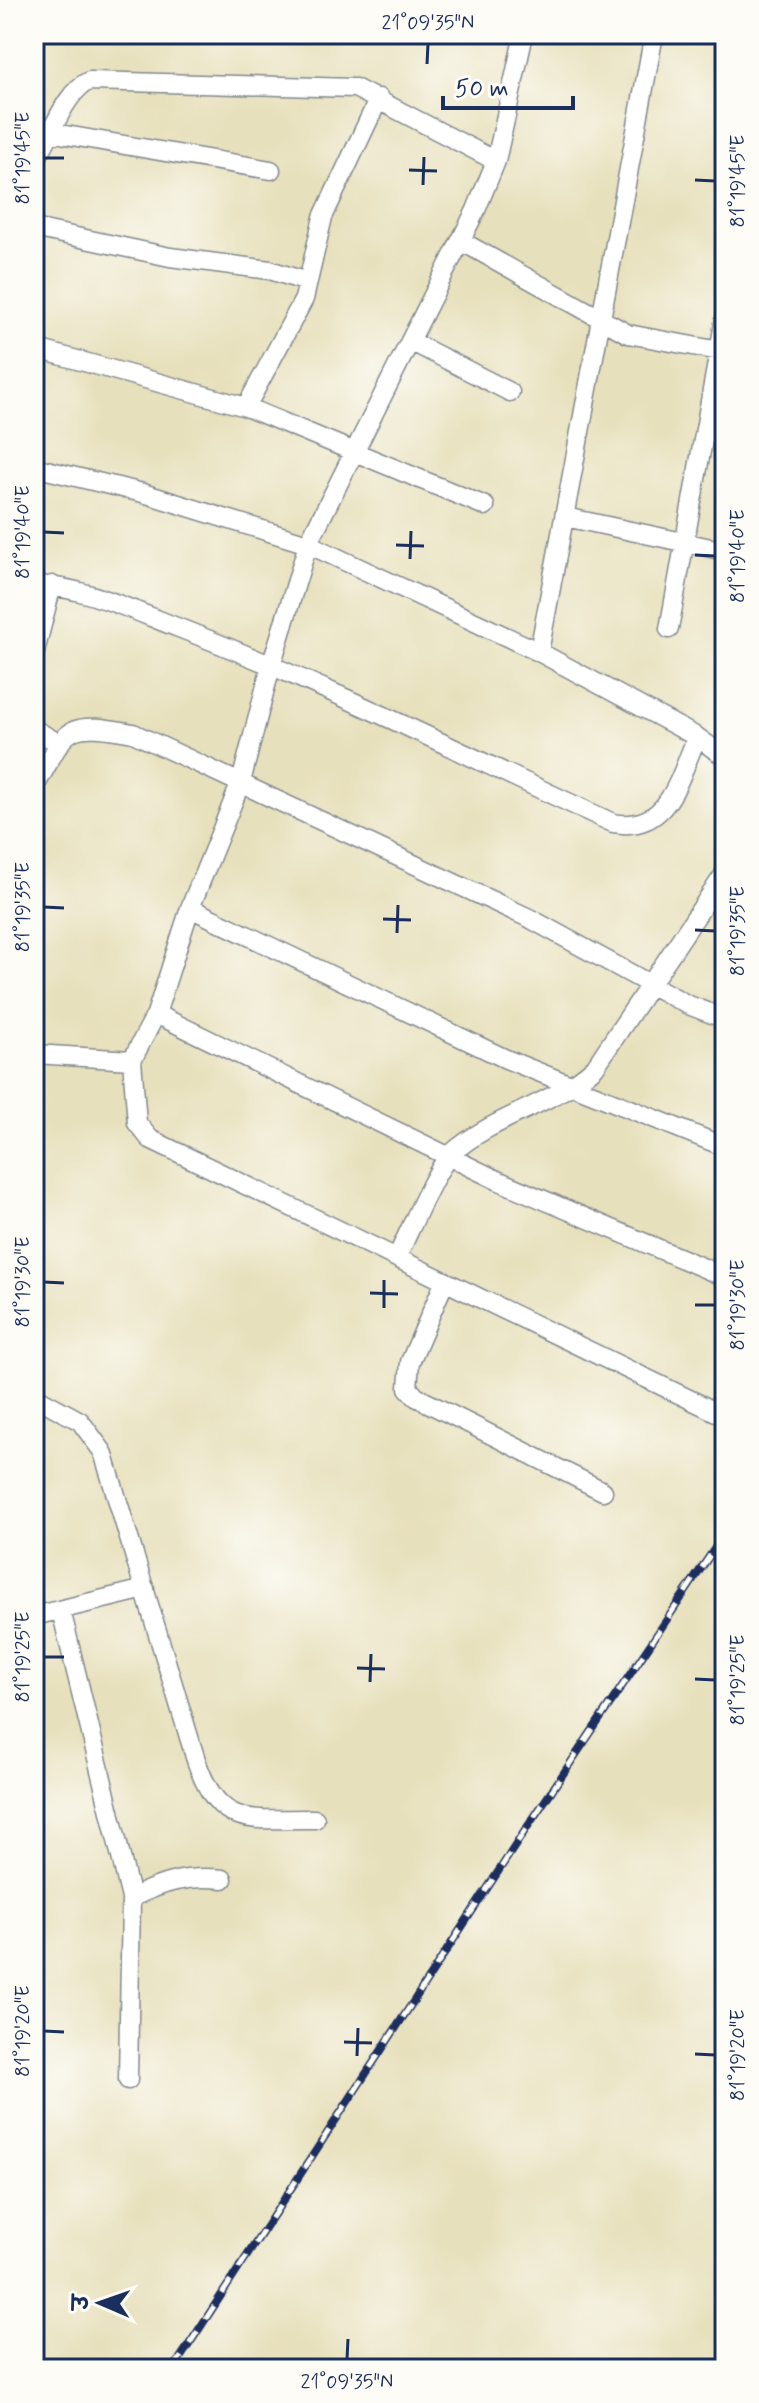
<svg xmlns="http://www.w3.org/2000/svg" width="759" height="2403" font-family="Mynerve,'Playpen Sans Deva',sans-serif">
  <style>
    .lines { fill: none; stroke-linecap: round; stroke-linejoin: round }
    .minor-casing { stroke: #81888d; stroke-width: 21 }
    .minor { stroke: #fff; stroke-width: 18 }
    .rail-casing { stroke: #1b2f5e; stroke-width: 8 }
    .rail { stroke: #fdfcf7; stroke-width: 5; stroke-dasharray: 15; stroke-linecap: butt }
    .ticks { fill: none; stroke: #1b2f5e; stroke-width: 3 }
    .neatline { fill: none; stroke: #1b2f5e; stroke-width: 3 }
    .ticks-label { font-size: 20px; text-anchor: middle; fill: #1b2f5e }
  </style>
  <rect width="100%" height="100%" fill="#fdfcf7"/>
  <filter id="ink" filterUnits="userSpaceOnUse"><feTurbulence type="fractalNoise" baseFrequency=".0125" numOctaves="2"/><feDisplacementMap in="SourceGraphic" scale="16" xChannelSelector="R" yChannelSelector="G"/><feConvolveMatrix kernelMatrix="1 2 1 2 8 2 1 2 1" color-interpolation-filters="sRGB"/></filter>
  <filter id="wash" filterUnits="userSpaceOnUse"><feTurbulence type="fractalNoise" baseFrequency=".006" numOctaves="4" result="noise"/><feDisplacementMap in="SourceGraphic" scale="32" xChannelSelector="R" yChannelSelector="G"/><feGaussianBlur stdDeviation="1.8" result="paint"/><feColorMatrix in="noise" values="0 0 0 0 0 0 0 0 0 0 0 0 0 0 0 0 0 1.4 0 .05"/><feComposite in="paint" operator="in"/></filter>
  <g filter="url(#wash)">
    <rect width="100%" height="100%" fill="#e7e0bc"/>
  </g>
  <g filter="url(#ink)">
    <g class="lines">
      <defs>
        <path id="minor" d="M54,133L271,170
          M34,162C51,138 64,92 89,81L355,88L496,161
          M34,228L170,257L270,270L307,282
          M461,241L628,334L725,352
          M410,341L510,392
          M34,348L246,407L485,506
          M246,407L304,299L323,217L379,98
          M34,467L143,493L308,544L539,652L697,737L725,757
          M565,517L725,551
          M34,585C83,586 134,611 179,628C327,685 469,757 613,823C669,833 678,779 697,737
          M669,629L725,318
          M539,652L654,34
          M34,656L52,585
          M34,729L60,744
          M34,788C69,728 61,720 133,733L531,919L686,1004L725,1019
          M190,908L506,1059L725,1147
          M156,1014L497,1180L725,1277
          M34,1054L132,1060L156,1014L190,908L241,782L271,666L308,544L476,210L496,161L524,34
          M132,1060L137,1123L150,1139L716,1412
          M397,1257C409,1233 435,1169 452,1153C495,1115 554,1105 595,1067L725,873
          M445,1281L410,1362L408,1388L416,1397L603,1491
          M34,1396L80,1421L103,1452L195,1757C219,1831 248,1818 315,1819
          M61,1610L131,1898L128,2080
          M34,1616L145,1589
          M131,1898C164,1882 187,1875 223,1879"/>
      </defs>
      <use href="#minor" class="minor-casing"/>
      <use href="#minor" class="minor"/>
      <defs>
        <path id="rail" d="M173,2369L526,1829L725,1533"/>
      </defs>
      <use href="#rail" class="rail-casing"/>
      <use href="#rail" class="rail"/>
    </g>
  </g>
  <path class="ticks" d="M427,64L428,44M44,158H64M409,170L437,171M695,180L715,181M423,185L424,157M44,532L64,533M396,545L424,546M695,555L715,556M410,559L411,531M44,907L64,908M383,919L411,920M695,930L715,931M397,933L398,905M44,1282L64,1283M370,1293L398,1294M695,1305H715M384,1308V1280M44,1657H64M357,1668L385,1669M695,1679L715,1680M370,1682L371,1654M44,2031L64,2032M344,2042L372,2043M695,2054L715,2055M357,2056L358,2028M347,2359L348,2339"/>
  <rect width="759" height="2403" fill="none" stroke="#fdfcf7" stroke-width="88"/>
  <g transform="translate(100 2303) rotate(272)" stroke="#fdfcf7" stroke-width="6" paint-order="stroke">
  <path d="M0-6L14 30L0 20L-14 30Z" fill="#1b2f5e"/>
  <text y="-12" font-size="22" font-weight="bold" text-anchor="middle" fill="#1b2f5e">उ</text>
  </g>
  <path d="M443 96v12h130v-12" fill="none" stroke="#1b2f5e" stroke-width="4"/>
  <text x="455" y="96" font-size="24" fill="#1b2f5e" stroke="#fdfcf7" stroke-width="6" paint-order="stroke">50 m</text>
  <rect x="44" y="44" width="671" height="2315" class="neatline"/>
  <g class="ticks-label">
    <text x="428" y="29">21°09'35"N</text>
    <text transform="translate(22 158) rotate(-90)" y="7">81°19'45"E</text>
    <text transform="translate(737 181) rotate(-90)" y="7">81°19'45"E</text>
    <text transform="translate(22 532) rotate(-90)" y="7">81°19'40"E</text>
    <text transform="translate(737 556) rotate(-90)" y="7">81°19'40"E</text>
    <text transform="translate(22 907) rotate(-90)" y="7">81°19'35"E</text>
    <text transform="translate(737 931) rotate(-90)" y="7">81°19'35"E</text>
    <text transform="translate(22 1282) rotate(-90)" y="7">81°19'30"E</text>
    <text transform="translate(737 1305) rotate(-90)" y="7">81°19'30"E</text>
    <text transform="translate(22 1657) rotate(-90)" y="7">81°19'25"E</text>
    <text transform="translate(737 1680) rotate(-90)" y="7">81°19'25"E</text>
    <text transform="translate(22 2031) rotate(-90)" y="7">81°19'20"E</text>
    <text transform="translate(737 2055) rotate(-90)" y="7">81°19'20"E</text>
    <text x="347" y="2388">21°09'35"N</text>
  </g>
</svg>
